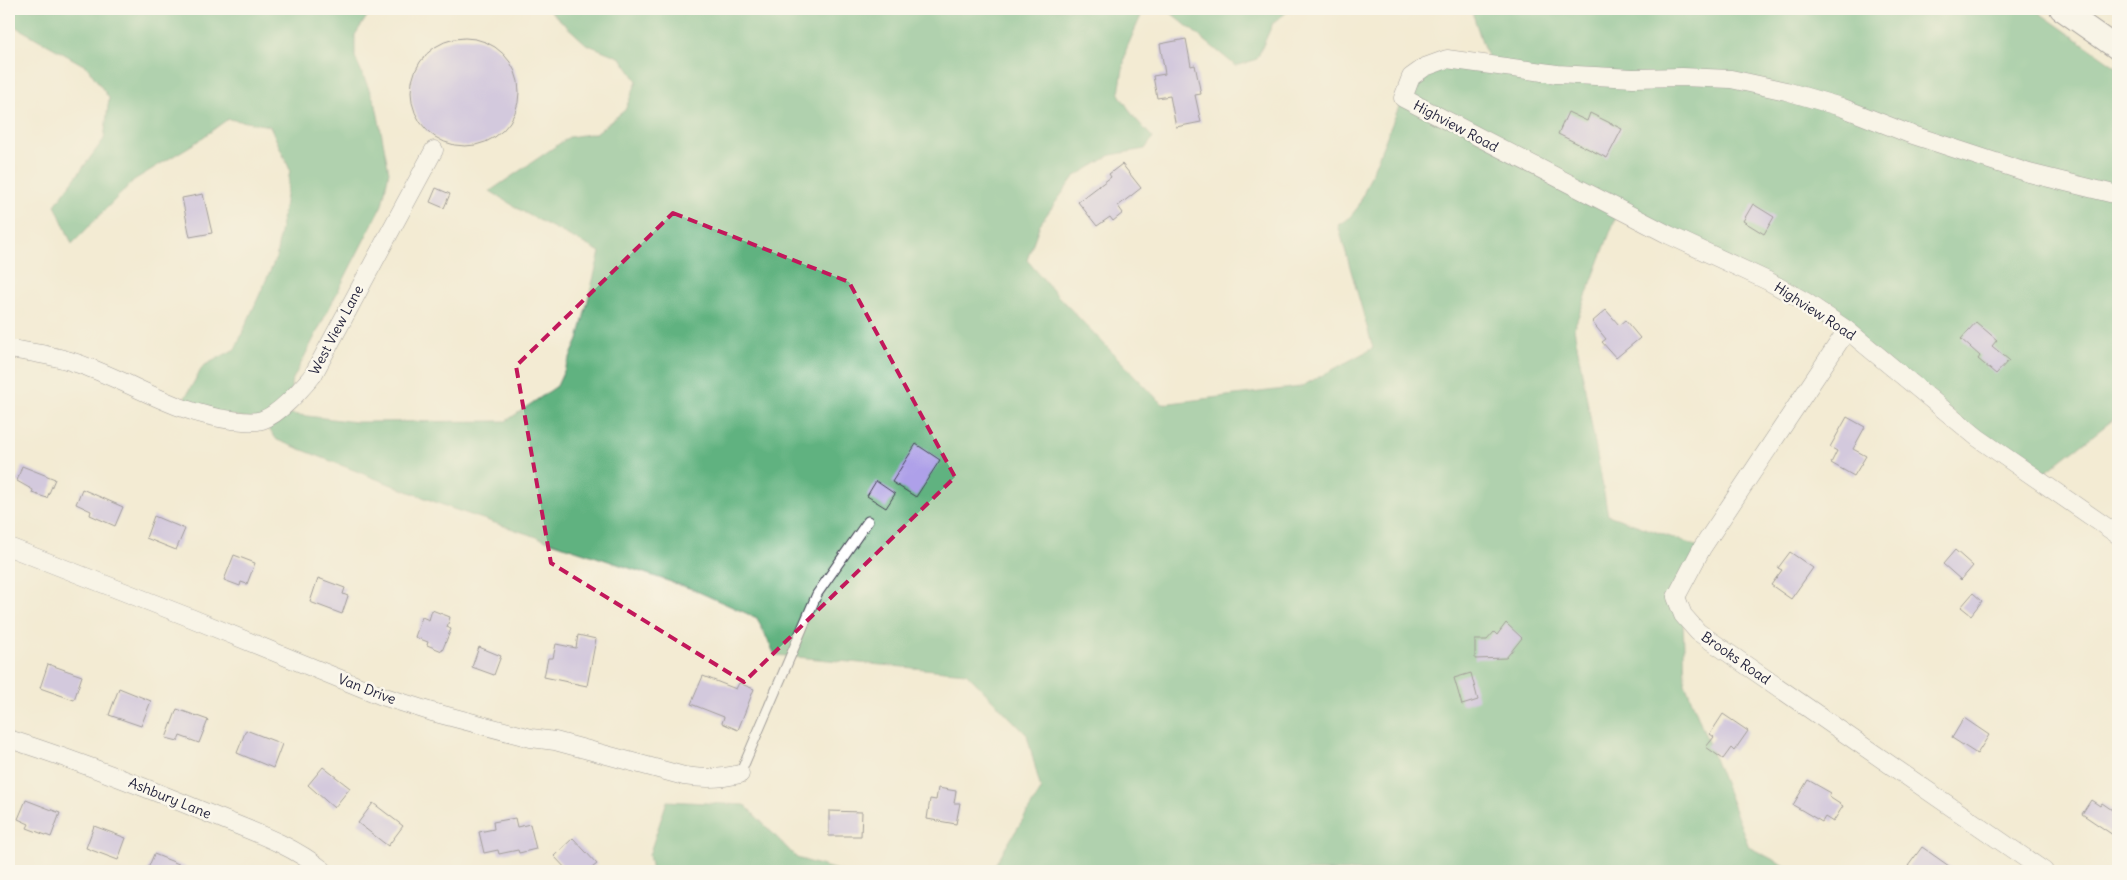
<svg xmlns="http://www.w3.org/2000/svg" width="2127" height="880" font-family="Delius,sans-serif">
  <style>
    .forest { fill: #60b280; stroke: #416a5e }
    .building { fill: #aea0e9 }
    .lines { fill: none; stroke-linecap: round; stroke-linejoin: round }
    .service-casing { stroke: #414052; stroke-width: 11 }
    .minor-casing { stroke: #414052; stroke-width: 19 }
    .tertiary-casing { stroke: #414052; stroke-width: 24 }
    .service { stroke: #fff; stroke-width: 9 }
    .minor { stroke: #fff; stroke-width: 18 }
    .tertiary { stroke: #fff; stroke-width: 22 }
    .marked { fill: none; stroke: #c2185b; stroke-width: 4; stroke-dasharray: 10 6; stroke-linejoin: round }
    .labels { text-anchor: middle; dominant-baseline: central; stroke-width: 5; stroke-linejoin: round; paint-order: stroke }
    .street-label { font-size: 14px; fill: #22223b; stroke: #fbf7ec }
  </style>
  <rect width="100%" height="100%" fill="#fbf7ec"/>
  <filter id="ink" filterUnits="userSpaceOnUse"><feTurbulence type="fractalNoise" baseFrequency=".02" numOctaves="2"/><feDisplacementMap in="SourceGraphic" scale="10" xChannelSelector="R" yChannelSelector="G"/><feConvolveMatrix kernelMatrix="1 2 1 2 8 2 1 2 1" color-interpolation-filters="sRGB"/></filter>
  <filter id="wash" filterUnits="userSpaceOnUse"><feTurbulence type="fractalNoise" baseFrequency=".0096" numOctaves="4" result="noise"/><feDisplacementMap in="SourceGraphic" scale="20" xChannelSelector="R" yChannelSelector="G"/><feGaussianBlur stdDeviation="1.12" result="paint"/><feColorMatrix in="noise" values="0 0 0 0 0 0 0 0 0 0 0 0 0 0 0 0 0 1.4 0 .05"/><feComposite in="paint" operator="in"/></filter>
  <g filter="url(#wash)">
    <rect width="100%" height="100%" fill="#f3ebd3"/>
    <path class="forest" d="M9,9H375L368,15L355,35V57L376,105L389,172L382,205L291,383L292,398L275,412L356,422L506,421L557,386L578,340L600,252L525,213L490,191L569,137L596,133L625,110L637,81L621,58L586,44L548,9H1144L1126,50L1119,94L1134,117L1153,138L1145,149L1111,155L1074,177L1040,224L1027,260L1057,295L1162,404L1300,387L1373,348L1338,225L1349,218L1358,207L1411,77L1425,67L1490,66L1471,9H2034L2118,68V416L2037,479L1847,330L1619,209L1574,328L1608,515L1702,548L1686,576L1683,615L1685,683L1749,847L1795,871H991L1041,790L1027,735L966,673L775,655L757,618L692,589L453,509L277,440L262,420L179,408L203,366L235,349L276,258L290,170L270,126L228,119L195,143L134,180L72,244L55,205L104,139L109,98L87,67L9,23Z
      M1166,9H1291L1273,23L1257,59L1236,66Z
      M667,801L745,805L797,858L840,871H652L649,855Z"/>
    <g id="blocks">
      <path class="building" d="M411 92a54 54 0 1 1 108 0a54 54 0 1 1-108 0Z
        M1186,39L1191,66L1195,65L1201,94L1195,95L1201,122L1176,127L1170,96L1157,98L1153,76L1165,74L1160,44Z
        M1568,112L1587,121L1590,113L1622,129L1607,158L1558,134Z
        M1122,164L1141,188L1118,206L1123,213L1113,221L1110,217L1097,226L1078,202L1111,177L1109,174Z
        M436,188L450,194L444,208L430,202Z
        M203,194L212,233L190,237L182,198Z
        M1753,204L1774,217L1764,234L1743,221Z
        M1606,310L1619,325L1625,320L1640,338L1616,358L1602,342L1606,339L1592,322Z
        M1976,322L1997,340L1992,346L2009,360L1996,374L1978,359L1980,356L1961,339Z
        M1847,417L1865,427L1853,449L1866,456L1854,476L1831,463L1837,451L1830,447Z
        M916,444L940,460L916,497L892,482Z
        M22,466L55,479L47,498L32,493L33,490L17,481Z
        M876,481L895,494L886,508L867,496Z
        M82,489L123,507L115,526L90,515L91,511L76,504Z
        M154,516L185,529L176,550L146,538Z
        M1955,550L1973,566L1961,580L1943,564Z
        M1790,552L1813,568L1791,599L1771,585L1782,570L1778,568Z
        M234,555L255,563L247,584L241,582L240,586L224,580Z
        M318,578L345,588L343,594L348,596L342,614L310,602Z
        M1973,593L1982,601L1971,615L1961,607Z
        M432,610L450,617L447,627L451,629L442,651L427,645L428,642L415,637L422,617L429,620Z
        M1506,623L1522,638L1506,658L1475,659V640H1487L1494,632L1497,635Z
        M578,635L596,639L587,686L544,677L548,658H553L556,644L576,648Z
        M479,647L501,656L494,675L472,667Z
        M48,664L82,676L74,700L40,688Z
        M1471,673L1478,700L1462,705L1454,678Z
        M703,676L736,689L739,683L754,689L738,730L722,723L724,717L691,704Z
        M119,688L151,701L141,726L109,715Z
        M177,709L208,720L199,743L180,736L178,741L166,738Z
        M1723,714L1748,731L1734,751L1731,748L1723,759L1706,747L1714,737L1710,734Z
        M1964,718L1989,735L1977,754L1952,738Z
        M246,730L282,744L273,768L237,753Z
        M323,767L350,788L334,808L308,785Z
        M1808,780L1831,793L1829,797L1843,806L1833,822L1825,817L1822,822L1793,805Z
        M938,788L956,791L954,803H960L956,824L927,819L930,799L936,800Z
        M26,800L60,813L51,837L27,828L29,824L18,819Z
        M2091,800L2100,806L2102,803L2118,814V826L2113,835L2082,814Z
        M373,803L403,826L388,846L358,823Z
        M829,811L862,812L861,836H829Z
        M515,818L517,827L530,824L536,849L519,853L518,850L499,854L498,850L484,853L479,832L494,829L493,822Z
        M94,826L126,838L118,860L86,848Z
        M573,838L597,864L588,871H568L554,856Z
        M1922,847L1956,871H1916L1908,866Z
        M154,854L196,871H147Z"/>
    </g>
  </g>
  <g filter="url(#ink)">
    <use href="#blocks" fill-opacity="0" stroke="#414052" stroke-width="1"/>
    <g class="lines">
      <defs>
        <path id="service" d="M740,774L817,594L868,521"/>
        <path id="minor" d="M2118,195L2029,173L1907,133L1841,107L1786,91L1731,79L1682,77L1633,78L1557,74L1447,59L1425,67L1411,77L1403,98L1669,235L1768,281L1806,302L1847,330L1978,438L2118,535
          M1847,330L1702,548L1676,597L1683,615L1698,632L2044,871
          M9,349C37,353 63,357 90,368C138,386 179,414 232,420C241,421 253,423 262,420C280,414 301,389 313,375L434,150
          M9,547L186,616L382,696L432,712L531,738L555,741L684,776C703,779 720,779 740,774
          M9,739C78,761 145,787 212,815C251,831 291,844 324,871"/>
        <path id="tertiary" d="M2061,9L2118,49"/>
      </defs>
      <use href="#service" class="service-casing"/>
      <use href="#minor" class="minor-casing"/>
      <use href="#tertiary" class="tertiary-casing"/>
      <use href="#service" class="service"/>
      <use href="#minor" class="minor"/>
      <use href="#tertiary" class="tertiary"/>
    </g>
  </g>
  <path d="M0 0H2127V880H0ZM673,213L849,282L955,477L744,682L551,563L516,366Z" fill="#f3ebd3" fill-opacity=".55" fill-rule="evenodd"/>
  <path class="marked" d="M673,213L849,282L955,477L744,682L551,563L516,366Z"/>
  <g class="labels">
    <g class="street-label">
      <text transform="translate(1456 126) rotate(28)">Highview Road</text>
      <text transform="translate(1815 311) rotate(33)">Highview Road</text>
      <text transform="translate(336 330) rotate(-62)">West View Lane</text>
      <text transform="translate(1736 658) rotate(35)">Brooks Road</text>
      <text transform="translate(367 689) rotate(21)">Van Drive</text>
      <text transform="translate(170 798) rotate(22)">Ashbury Lane</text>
    </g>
  </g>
  <rect width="2127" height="880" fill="none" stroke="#fbf7ec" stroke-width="30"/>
</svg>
